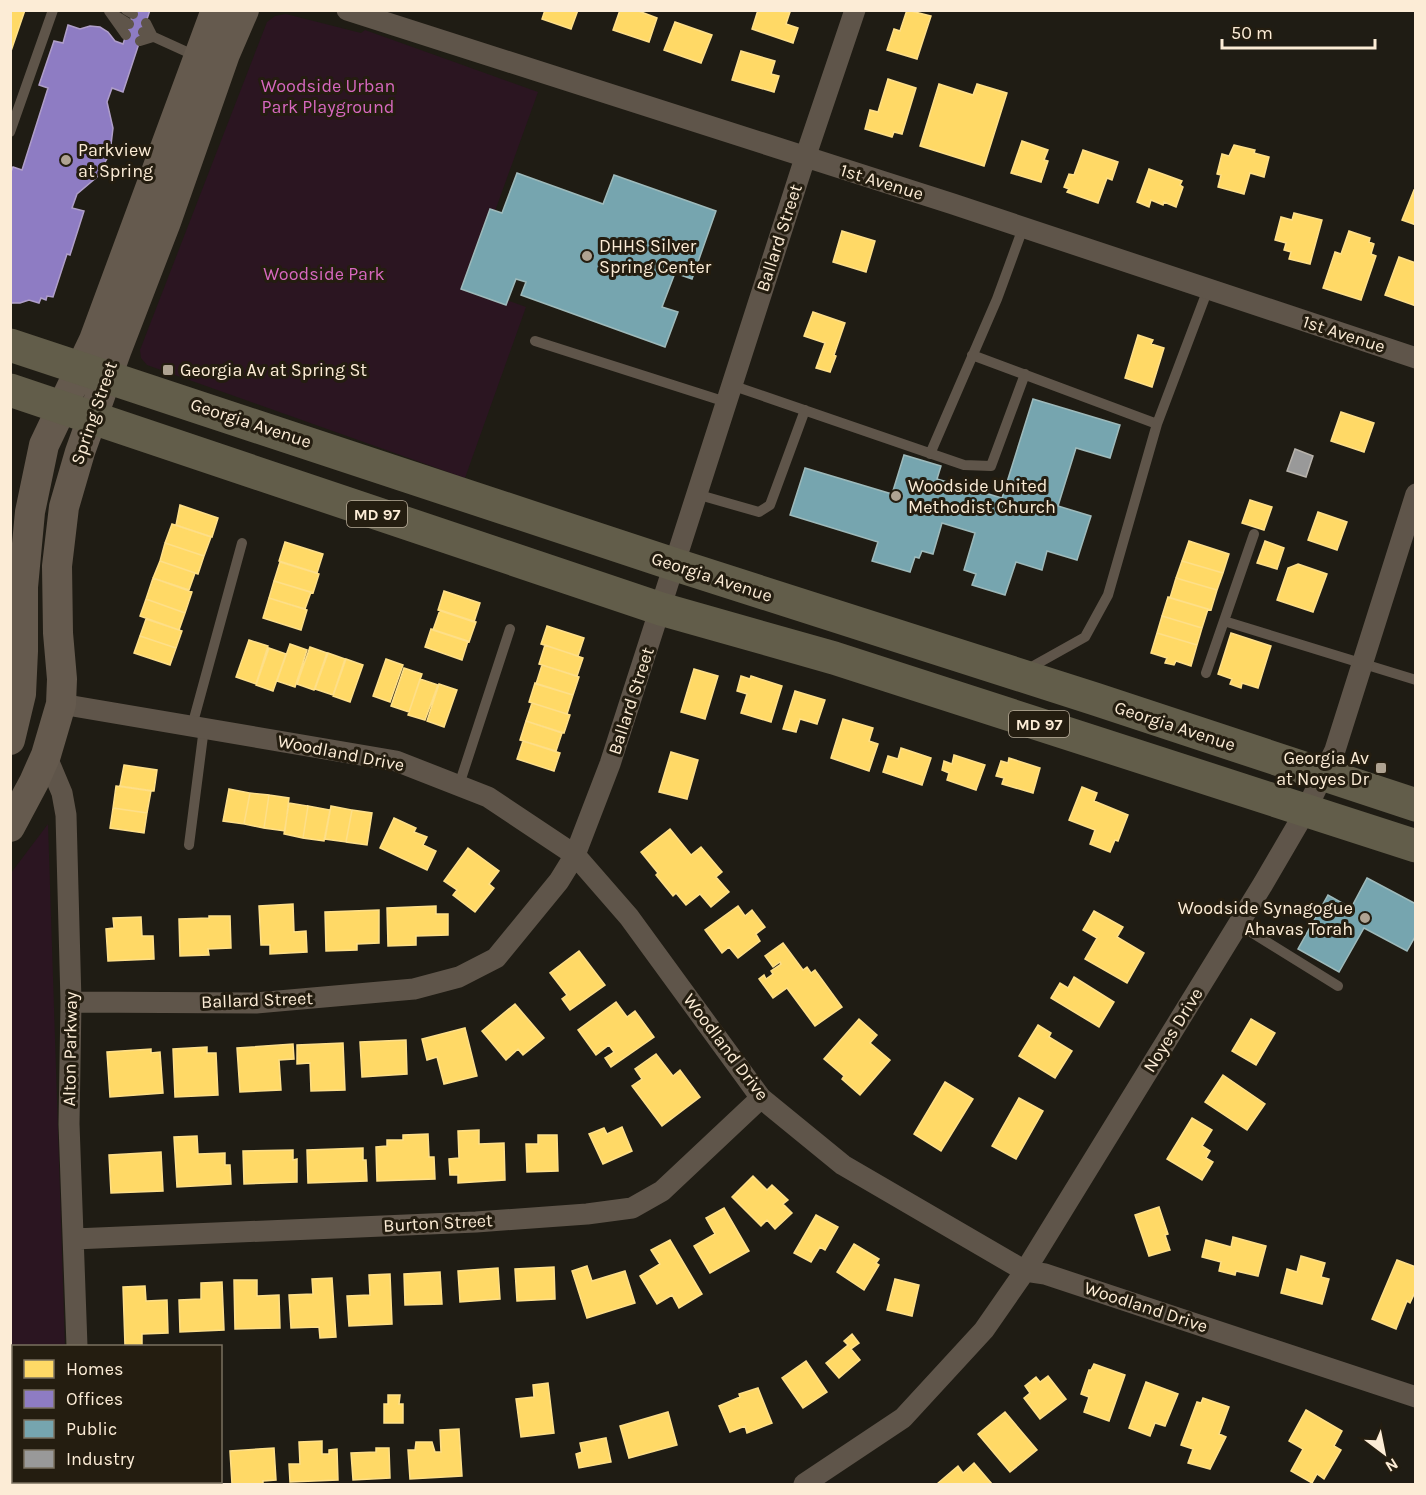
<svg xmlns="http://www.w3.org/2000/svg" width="1426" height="1495" font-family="Karla,sans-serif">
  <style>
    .green { fill: #2b1521 }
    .homes { fill: #ffd966; stroke: #fedf88; stroke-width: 1.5 }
    .offices { fill: #8e7cc3; stroke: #af9ec9; stroke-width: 1.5 }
    .public { fill: #76a5af; stroke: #9ebabb; stroke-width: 1.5 }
    .industry { fill: #999; stroke: #b7b2ab; stroke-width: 1.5 }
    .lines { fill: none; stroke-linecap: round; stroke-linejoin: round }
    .service { stroke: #5f554a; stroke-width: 10 }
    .minor { stroke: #5f554a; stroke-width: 21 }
    .secondary { stroke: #655a4e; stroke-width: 30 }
    .primary { stroke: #625d4a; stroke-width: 33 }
    .poi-dot { fill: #afa392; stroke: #241d10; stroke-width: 2 }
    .labels { text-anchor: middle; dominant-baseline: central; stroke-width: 6; stroke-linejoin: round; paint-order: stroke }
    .shield { fill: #241d10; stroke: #bbae9b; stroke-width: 1.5 }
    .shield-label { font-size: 16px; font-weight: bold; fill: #fcecd6 }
    .park-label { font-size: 18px; fill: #d768bf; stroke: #241d10 }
    .poi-label { font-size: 18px; fill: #fcecd6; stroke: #241d10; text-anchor: start }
    .street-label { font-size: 18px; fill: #fcecd6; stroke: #241d10 }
  </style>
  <rect width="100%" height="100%" fill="#1f1c14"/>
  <path class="green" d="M286,14L361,33L365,30L538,92L468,286L526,307L465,478L147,365L141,358L140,350L267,22L275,16Z
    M48,824L65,1346H14L13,1360H11V873Z"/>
  <path class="homes" d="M10,10H25L10,54Z
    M545,10H578L571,29L542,19Z
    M620,10H636L657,18L649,42L613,30Z
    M758,10L790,12L786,24L798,28L793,43L752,29Z
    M907,10L931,16L917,59L887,50L894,29L900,31Z
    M675,22L712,35L701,63L664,50Z
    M741,51L775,61L771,74L779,76L774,92L732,80Z
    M888,79L916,88L902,134L894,132L892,137L865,129L870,110L878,112Z
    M939,84L973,95L977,84L1007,93L984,166L920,146Z
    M1022,141L1048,150L1044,160L1048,161L1041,182L1011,173Z
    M1234,145L1255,150L1254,153L1269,157L1264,177L1250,173L1244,194L1218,187L1221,175L1217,174L1222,154L1229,156Z
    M1083,150L1118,162L1112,180L1107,178L1098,203L1067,192L1069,189L1064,187L1069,174L1074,175Z
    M1149,169L1182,181L1180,185L1183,187L1176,207L1164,202L1163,205L1151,200L1149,207L1137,202Z
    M1414,190L1416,191V225L1402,220Z
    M1294,213L1322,220L1310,264L1289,259L1291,252L1284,250L1286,243L1275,240L1281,217L1292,220Z
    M842,231L875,241L866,272L833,262Z
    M1349,231L1370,238L1369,242L1374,244L1371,254L1376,256L1361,300L1323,288L1335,252L1341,254Z
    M1399,257L1416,263V306L1385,295Z
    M813,312L845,323L834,355L836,356L830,372L816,368L825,343L804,336Z
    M1138,335L1153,340L1151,344L1164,348L1152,387L1125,378Z
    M1341,412L1374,423L1364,452L1331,441Z
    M1250,500L1272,507L1264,530L1242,523Z
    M180,505L218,518L212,537L176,525Z
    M1318,512L1347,522L1337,550L1308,540Z
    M172,524L211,537L204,556L165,543Z
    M1189,541L1229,554L1223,573L1182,561Z
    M1265,541L1284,548L1277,569L1257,563Z
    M285,542L323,554L317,573L279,561Z
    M165,543L204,556L198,574L160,561Z
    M160,561L195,573L189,590L153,578Z
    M1182,561L1223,573L1217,590L1176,578Z
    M280,562L319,574L313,593L274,581Z
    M1298,564L1327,574L1313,612L1277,600L1288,568Z
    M153,578L192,592L185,613L146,599Z
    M1176,578L1217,590L1211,610L1170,598Z
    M274,581L311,592L305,609L269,598Z
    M444,591L480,603L474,622L438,610Z
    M1168,597L1208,609L1202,628L1162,616Z
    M269,598L307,610L301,630L263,618Z
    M146,599L185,613L179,630L140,616Z
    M440,610L476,622L469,642L433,630Z
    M1162,616L1202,628L1197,645L1157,633Z
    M146,619L182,631L176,648L140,636Z
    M547,626L584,638L578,656L541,644Z
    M431,629L468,641L462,660L425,647Z
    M1157,633L1197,645L1191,666L1176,661L1174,665L1165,663L1167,658L1151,653Z
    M1231,633L1271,646L1258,688L1242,683L1241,688L1230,684L1232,679L1218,674Z
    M140,636L176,648L170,665L134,653Z
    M249,640L268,646L256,684L236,677Z
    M290,644L307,650L295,687L277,681Z
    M545,645L583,658L577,676L539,664Z
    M310,647L327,653L314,690L297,684Z
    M269,648L286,654L273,691L256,685Z
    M328,653L345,659L333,695L315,689Z
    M346,659L363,665L350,702L333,696Z
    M386,659L403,665L390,702L373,696Z
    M542,665L579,677L573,695L536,684Z
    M404,668L422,674L409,712L391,706Z
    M694,669L718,676L705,719L681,712Z
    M741,676L750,679L751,676L782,686L771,722L741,713L747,694L737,691Z
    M420,679L438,685L425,720L408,715Z
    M535,683L573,695L567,714L529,702Z
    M439,684L457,690L444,727L427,721Z
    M795,691L825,700L817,724L800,719L796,732L783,729Z
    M532,703L570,715L564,733L526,721Z
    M843,719L873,728L869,741L878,744L869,771L831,758Z
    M526,721L562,733L556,751L520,740Z
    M523,741L560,753L554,771L517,759Z
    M901,748L931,758L922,785L883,772L888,756L898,759Z
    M671,752L698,760L687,799L659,792Z
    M954,755L985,765L976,790L947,780L949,773L942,770L944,761L952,764Z
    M1009,758L1040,768L1033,793L1002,784L1004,778L996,776L1001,761L1008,763Z
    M124,765L157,770L154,791L120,786Z
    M116,786L151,791L147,813L113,808Z
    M1082,787L1097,793L1094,801L1128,815L1118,841L1115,840L1110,852L1090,844L1095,830L1069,820Z
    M229,789L250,793L244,824L223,821Z
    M250,793L269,795L264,828L244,824Z
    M269,795L289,798L285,831L264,828Z
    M289,803L308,806L303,838L284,834Z
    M308,806L330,810L324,841L303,838Z
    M331,806L352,810L346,842L325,839Z
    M113,808L147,813L144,833L110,828Z
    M352,810L372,813L367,845L346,842Z
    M394,818L416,828L414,832L427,837L423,845L436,851L427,870L380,848Z
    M670,829L691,855L701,847L722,872L716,877L729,892L711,907L700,894L686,905L676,893L673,896L656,875L658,873L641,852Z
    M468,848L499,871L489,884L494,888L475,912L453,895L457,890L444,881Z
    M293,904L294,932L306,931L307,952L270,954V945H261L259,906Z
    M436,906V914H448V935L416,936V945L388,946L387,908Z
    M738,906L745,916L752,910L765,927L756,934L760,941L738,958L729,947L722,953L705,930Z
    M379,910V943L357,944V950L326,951L325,912Z
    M1094,911L1123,927L1117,937L1144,953L1127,983L1085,959L1097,938L1083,930Z
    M209,916H230L231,948L208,949L209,955L180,956L179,919L209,918Z
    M141,917L142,936H153L154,959L108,961L106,929L114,928L113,918Z
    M783,943L803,970L807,967L811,973L815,970L842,1007L815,1026L787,988L773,998L759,979L764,975L766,979L773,974L771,971L781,964L780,962L773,967L765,956Z
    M579,951L605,985L570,1010L562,999L567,995L550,973Z
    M1074,977L1114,1002L1099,1027L1051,998L1060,983L1068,988Z
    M616,1002L627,1017L635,1011L654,1037L611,1067L605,1058L614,1052L609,1045L596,1055L578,1030Z
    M515,1004L544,1038L523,1055L518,1049L506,1060L482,1031Z
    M859,1019L877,1035L870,1043L890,1060L860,1095L842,1079L844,1076L824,1059Z
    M1251,1019L1275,1033L1256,1065L1232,1051Z
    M1038,1025L1051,1033L1049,1037L1072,1051L1055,1078L1019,1056Z
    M465,1028L477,1076L444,1084L437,1057L427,1060L422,1039Z
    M406,1040L407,1074L362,1077L360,1042Z
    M343,1043L345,1090L311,1091L310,1063L297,1064V1045Z
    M293,1044L294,1059L279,1060L281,1090L240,1092L237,1048Z
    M207,1047V1053H216L218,1095L175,1097L173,1049Z
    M151,1049V1053L160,1052L163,1093L110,1097L107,1052Z
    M656,1054L673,1076L680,1070L700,1097L662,1126L632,1086L642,1079L635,1069Z
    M1223,1075L1265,1104L1247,1130L1205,1102Z
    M945,1082L973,1099L941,1151L914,1134Z
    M1019,1098L1043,1111L1016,1159L992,1146Z
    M1192,1118L1212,1130L1202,1146L1210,1151L1206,1158L1213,1162L1202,1180L1167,1159Z
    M622,1127L632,1151L603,1164L589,1134L604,1128L607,1134Z
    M479,1130V1144L504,1143L505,1180L458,1183V1175H450L449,1159L459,1158L458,1131Z
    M428,1134L429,1157H434L435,1179L377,1181L376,1147L387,1146V1140H403V1135Z
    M538,1135H557L558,1171L527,1172L526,1144H538Z
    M197,1136L198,1154L225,1153V1165H230L231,1184L177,1187L174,1137Z
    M363,1148V1160H366L367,1181L308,1183L307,1150Z
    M293,1150V1160L297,1159V1182L244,1184L243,1151Z
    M161,1152L163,1191L111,1193L109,1155Z
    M753,1176L767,1190L772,1185L788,1200L783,1204L792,1213L775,1229L767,1220L761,1226L732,1197Z
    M1159,1207L1168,1234L1165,1235L1170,1250L1149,1256L1135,1215Z
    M724,1208L749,1251L710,1273L694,1246L715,1234L706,1218Z
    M816,1215L838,1227L825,1250L820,1247L811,1262L794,1253Z
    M1233,1237L1266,1246L1258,1276L1236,1271L1235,1275L1219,1271L1221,1262L1202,1257L1206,1240L1231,1247Z
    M670,1240L702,1294L679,1308L672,1295L657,1304L640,1276L660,1264L651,1250Z
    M854,1244L879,1259L876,1263L879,1265L864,1290L837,1272Z
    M1301,1256L1325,1263L1321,1277L1329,1279L1322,1304L1281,1293L1287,1269L1297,1272Z
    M1397,1260L1416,1267V1290L1410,1303L1407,1301L1396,1329L1372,1319Z
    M587,1266L592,1281L625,1271L635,1303L587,1318L572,1271Z
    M554,1267L555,1299L517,1301L515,1269Z
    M498,1268L500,1299L460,1302L458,1271Z
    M440,1272L442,1304L405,1305L404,1274Z
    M390,1274L392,1324L349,1326L347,1296L370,1295L369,1275Z
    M332,1278L336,1337L320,1338L319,1327L291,1328L289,1295L313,1294L312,1279Z
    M895,1279L919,1285L912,1316L887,1310Z
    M234,1280H257V1296L279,1295L280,1328L235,1329Z
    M222,1282L224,1330L180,1332L179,1300L201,1299V1283Z
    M145,1286L146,1301L167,1300L168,1333L142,1334V1345L125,1346L123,1287Z
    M852,1334L859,1343L851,1349L860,1360L839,1378L826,1363L848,1345L844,1341Z
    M806,1361L827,1392L803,1408L782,1378Z
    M1094,1364L1125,1375L1109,1421L1084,1412L1089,1397L1081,1394L1089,1370H1091Z
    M1048,1376L1066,1399L1040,1419L1024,1398L1030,1393L1025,1386L1036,1377L1040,1382Z
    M1146,1382L1178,1394L1165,1426L1155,1423L1150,1436L1129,1428Z
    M548,1383L554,1433L521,1437L516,1399L534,1397L533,1385Z
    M758,1388L772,1423L747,1433L745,1426L730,1432L719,1406L740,1397L739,1394Z
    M388,1395H400L399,1404H403V1423H384V1404H388Z
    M1203,1398L1229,1407L1219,1434L1226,1437L1210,1469L1188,1463L1193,1449L1181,1445L1197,1402L1201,1403Z
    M1306,1410L1342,1431L1334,1446L1341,1450L1324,1479L1317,1474L1312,1483L1291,1471L1303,1449L1289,1441Z
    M668,1412L677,1445L629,1458L620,1426Z
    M1005,1412L1037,1450L1010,1472L978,1434Z
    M459,1429L462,1476L410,1479L408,1450H415L416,1442H432L435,1452H441L440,1430Z
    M606,1438L611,1462L579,1468L576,1454L582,1452L580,1443Z
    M322,1441V1454H329V1450L337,1449L338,1480L290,1482L289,1464H300L299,1442Z
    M274,1448L276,1480L263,1481V1484H232L230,1451Z
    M376,1448H389L390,1478L353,1480L351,1453L376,1452Z
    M974,1463L992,1484H937L958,1466L963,1473Z
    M142,1482H208V1484H142Z"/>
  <path class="offices" d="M134,10H150L123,92L112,88L107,102L113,128L110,153L97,177L77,194L72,208L84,211L70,255L67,254L53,297L47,296L46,300L41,298L39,303L29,300L20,303H10V174L13,167L22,170L48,88L39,85L54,41L63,43L68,25L80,29L90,26L100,27L108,32L115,41L123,44Z"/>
  <path class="public" d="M517,173L603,204L614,175L716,211L692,279L675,273L662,307L678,312L665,347L521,295L526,282L516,279L506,305L461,289L490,209L502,213Z
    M1033,399L1120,425L1110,458L1076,448L1058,506L1091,516L1077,560L1047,551L1042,570L1016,562L1005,595L972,585L976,574L964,570L975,533L942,523L933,554L922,551L919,558L915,557L910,572L872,561L878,542L790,515L805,468L892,494L904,455L941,466L937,479L1002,498Z
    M1367,878L1416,904V935L1407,951L1364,928L1339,972L1298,949L1328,895L1351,908Z"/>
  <path class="industry" d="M1295,449L1313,456L1306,477L1287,471Z"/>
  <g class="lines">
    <path class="service" d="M126,10L133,14
      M109,11L126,35
      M113,14L129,24
      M143,32L198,57
      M140,41L153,37L146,23
      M10,132L53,10
      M535,341L726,402
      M972,355L1157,424
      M731,385L964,465L991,466L1025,374
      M930,454L997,299L1023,228
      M696,494L759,512L770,505L805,410
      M1224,621L1416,680
      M1026,670L1085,637L1108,595L1157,424L1208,289
      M1206,673L1254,534
      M192,726L242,543
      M459,785L510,629
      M189,845L204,728
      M1238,924L1338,986"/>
    <path class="minor" d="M347,10L953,204L1416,358
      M61,704L396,761L488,797L575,855L629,917L761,1098L843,1165L1025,1271L1045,1274L1416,1397
      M46,755L62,793L66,815L71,1002L69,1124L77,1346
      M71,1002L256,1003L414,989L459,977L496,958L559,881L575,855L610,764L805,158L855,10
      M74,1239L476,1222L587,1214L632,1208L662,1191L761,1098
      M804,1484L903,1418L984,1330L1025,1271L1263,884L1305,812L1335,750L1416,494"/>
    <path class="secondary" d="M10,740L21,694L23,651V587L30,512L44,445L94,340L216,10
      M10,827L34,782L46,755L61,704L62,679L58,633L57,566L64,507L80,452L117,349L166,222L225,54L244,10"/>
    <path class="primary" d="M10,345L673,564L1095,699L1416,805
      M10,390L661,609L834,658L1416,846"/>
  </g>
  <g class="poi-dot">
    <circle cx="66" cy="160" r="6"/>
    <circle cx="587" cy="256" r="6"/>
    <rect x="162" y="364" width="12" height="12" rx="3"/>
    <circle cx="896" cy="496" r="6"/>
    <rect x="1375" y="762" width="12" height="12" rx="3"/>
    <circle cx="1365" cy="918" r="6"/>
  </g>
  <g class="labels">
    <g class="shield">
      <rect x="347" y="501" width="60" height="26" rx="4.5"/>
      <rect x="1009" y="711" width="60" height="26" rx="4.5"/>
    </g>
    <g class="shield-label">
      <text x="377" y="514">MD 97</text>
      <text x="1039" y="724">MD 97</text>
    </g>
    <g class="park-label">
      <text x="328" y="86">Woodside Urban<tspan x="328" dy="21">Park Playground</tspan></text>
      <text x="324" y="274">Woodside Park</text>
    </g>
    <g class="poi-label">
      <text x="78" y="150">Parkview<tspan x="78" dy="21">at Spring</tspan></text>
      <text x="599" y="246">DHHS Silver<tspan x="599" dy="21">Spring Center</tspan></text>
      <text x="180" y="370">Georgia Av at Spring St</text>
      <text x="908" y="486">Woodside United<tspan x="908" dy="21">Methodist Church</tspan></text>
      <text x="1369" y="758" text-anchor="end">Georgia Av<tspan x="1369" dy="21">at Noyes Dr</tspan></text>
      <text x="1353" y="908" text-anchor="end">Woodside Synagogue<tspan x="1353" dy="21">Ahavas Torah</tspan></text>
    </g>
    <g class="street-label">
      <text transform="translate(882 182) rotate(17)">1st Avenue</text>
      <text transform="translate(779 238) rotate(-72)">Ballard Street</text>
      <text transform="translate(1344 334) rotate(18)">1st Avenue</text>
      <text transform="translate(94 413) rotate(-71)">Spring Street</text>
      <text transform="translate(251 423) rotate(18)">Georgia Avenue</text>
      <text transform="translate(712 577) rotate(18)">Georgia Avenue</text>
      <text transform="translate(631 701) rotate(-72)">Ballard Street</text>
      <text transform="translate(1175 726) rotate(18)">Georgia Avenue</text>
      <text transform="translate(341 753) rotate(11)">Woodland Drive</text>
      <text transform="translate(257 1000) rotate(-2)">Ballard Street</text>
      <text transform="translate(1173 1030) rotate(-58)">Noyes Drive</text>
      <text transform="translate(726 1047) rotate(53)">Woodland Drive</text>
      <text transform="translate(70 1049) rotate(-89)">Alton Parkway</text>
      <text transform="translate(438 1223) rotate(-3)">Burton Street</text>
      <text transform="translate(1146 1307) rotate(18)">Woodland Drive</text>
    </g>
  </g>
  <rect width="1426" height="1495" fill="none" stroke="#fcecd6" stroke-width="24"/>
  <rect x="12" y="1345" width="210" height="138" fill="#241d10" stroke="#7a705f" stroke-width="1.5"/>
  <rect x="24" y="1360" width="30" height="18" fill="#ffd966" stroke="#7a705f" stroke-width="1.5"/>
  <text x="66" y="1375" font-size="18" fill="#fcecd6">Homes</text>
  <rect x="24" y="1390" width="30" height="18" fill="#8e7cc3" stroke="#7a705f" stroke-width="1.5"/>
  <text x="66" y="1405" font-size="18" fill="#fcecd6">Offices</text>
  <rect x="24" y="1420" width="30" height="18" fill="#76a5af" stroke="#7a705f" stroke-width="1.5"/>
  <text x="66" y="1435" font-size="18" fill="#fcecd6">Public</text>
  <rect x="24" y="1450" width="30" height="18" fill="#999999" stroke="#7a705f" stroke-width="1.5"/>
  <text x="66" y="1465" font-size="18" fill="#fcecd6">Industry</text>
  <g transform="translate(1384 1453) rotate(148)" stroke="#241d10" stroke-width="4.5" paint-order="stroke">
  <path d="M0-4.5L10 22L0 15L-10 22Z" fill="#fcecd6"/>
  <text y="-9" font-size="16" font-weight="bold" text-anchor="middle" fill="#fcecd6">N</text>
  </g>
  <path d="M1222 39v9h153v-9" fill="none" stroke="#fcecd6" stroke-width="3"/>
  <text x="1231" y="39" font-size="18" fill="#fcecd6" stroke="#241d10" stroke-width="4.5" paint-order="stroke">50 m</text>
</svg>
